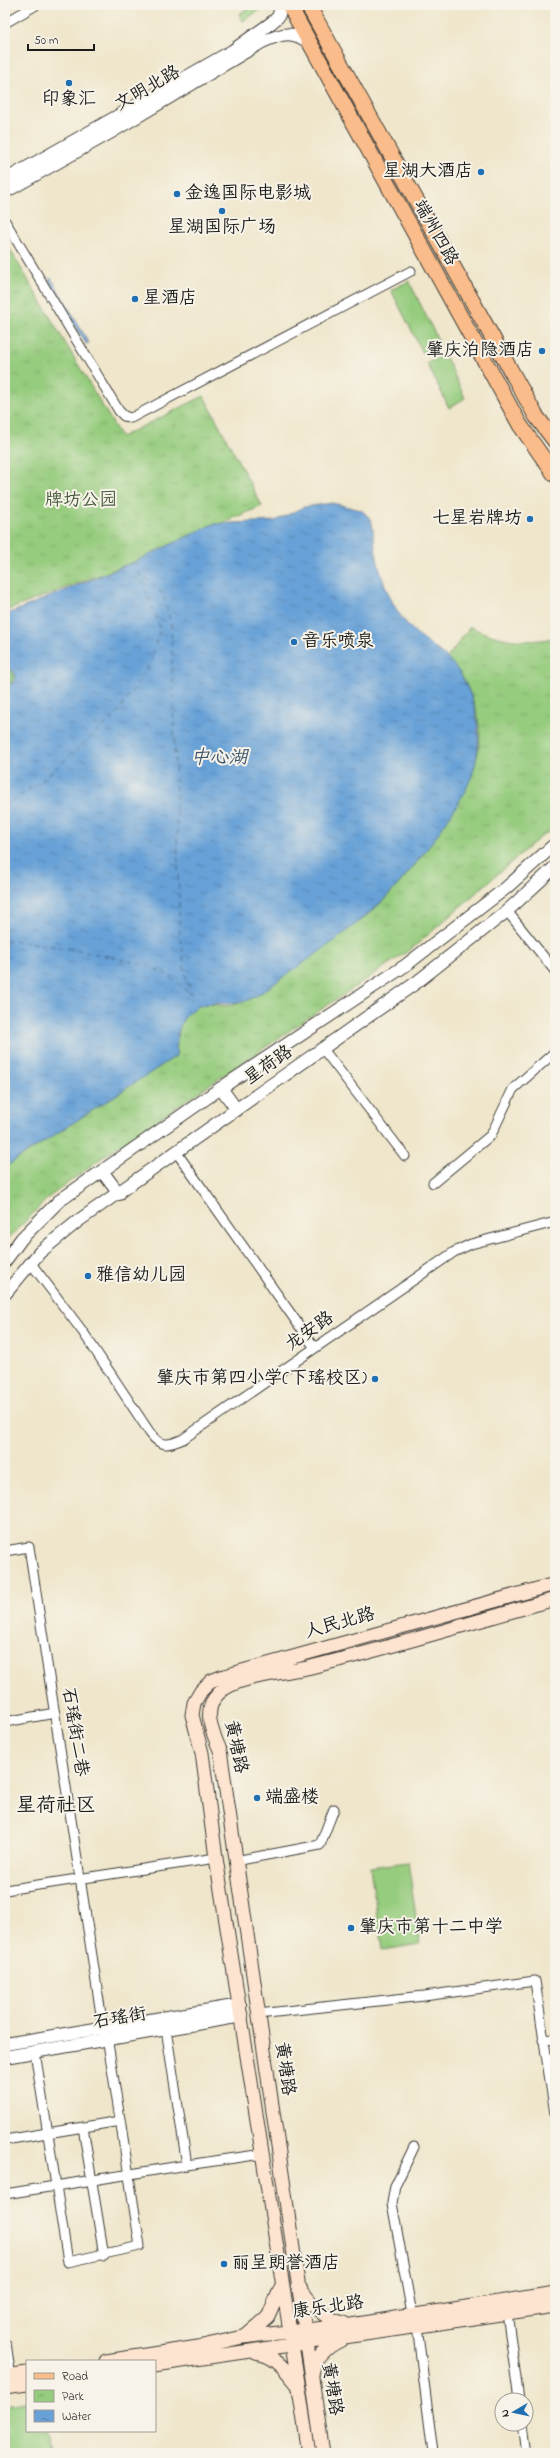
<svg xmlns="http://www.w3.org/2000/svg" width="560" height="2458" font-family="'Indie Flower','LXGW WenKai TC',sans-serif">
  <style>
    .grass { fill: #96cc7e; stroke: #59744d }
    .forest { fill: url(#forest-firs); stroke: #4a6644 }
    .park { fill: url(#park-tufts); stroke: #59744d }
    .water { fill: url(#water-ripples); stroke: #425e7a }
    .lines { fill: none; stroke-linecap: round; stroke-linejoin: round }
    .ferry { stroke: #3e5870; stroke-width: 1; stroke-dasharray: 5 4; stroke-linecap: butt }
    .minor-casing { stroke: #3c3a36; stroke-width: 11 }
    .tertiary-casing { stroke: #3c3a36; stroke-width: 14 }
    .secondary-casing { stroke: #3c3a36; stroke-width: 15 }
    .primary-casing { stroke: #3c3a36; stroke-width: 17 }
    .minor { stroke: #fff; stroke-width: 9 }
    .tertiary { stroke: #fff; stroke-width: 12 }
    .secondary { stroke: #fde4d0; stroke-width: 13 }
    .primary { stroke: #f9bc8a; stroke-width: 15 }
    .poi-dot { fill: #1f6fb2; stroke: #f7f3e8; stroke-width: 1.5 }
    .labels { text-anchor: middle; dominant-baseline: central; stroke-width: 4; stroke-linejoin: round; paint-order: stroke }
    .street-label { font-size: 18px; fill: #1c1c1c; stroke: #f7f3e8 }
    .poi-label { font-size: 18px; fill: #1c1c1c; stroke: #f7f3e8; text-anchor: start }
    .park-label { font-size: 18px; fill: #475a3e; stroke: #f7f3e8 }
    .water-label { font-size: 19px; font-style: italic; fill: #3e5870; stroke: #f7f3e8 }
    .quarter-label { font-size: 20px; fill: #1c1c1c; stroke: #f7f3e8 }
  </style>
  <defs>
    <pattern id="forest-firs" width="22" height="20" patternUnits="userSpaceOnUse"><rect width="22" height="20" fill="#78b06d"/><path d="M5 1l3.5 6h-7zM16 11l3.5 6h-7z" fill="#628e59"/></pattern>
    <pattern id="park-tufts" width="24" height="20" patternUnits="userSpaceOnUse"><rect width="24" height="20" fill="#96cc7e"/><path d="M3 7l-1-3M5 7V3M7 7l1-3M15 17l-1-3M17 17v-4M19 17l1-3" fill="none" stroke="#81af6c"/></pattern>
    <pattern id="water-ripples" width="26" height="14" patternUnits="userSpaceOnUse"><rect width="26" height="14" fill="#68a1d7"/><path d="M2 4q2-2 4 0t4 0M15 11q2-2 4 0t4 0" fill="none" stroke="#5582ae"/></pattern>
  </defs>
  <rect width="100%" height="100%" fill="#f7f3e8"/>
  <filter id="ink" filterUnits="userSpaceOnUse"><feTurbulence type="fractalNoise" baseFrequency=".025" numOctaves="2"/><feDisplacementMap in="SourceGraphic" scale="8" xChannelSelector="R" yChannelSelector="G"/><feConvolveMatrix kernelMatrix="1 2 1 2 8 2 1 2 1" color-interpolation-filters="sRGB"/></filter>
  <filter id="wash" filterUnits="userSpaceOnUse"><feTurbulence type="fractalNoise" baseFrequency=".012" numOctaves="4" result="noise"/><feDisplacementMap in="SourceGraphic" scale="16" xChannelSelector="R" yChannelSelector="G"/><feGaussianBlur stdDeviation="0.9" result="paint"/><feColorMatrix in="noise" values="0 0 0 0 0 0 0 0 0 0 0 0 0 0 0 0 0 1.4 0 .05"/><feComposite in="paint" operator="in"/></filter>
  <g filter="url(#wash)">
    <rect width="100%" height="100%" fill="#efe6cb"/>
    <path class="grass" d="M246,5H257L260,10L243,21L239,14L248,8Z
      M409,281L440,344L423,353L391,290Z
      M445,355L465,398L449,408L427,363Z
      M408,1862L420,1944L382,1950L370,1867Z
      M27,2402V2431H48L52,2453H5V2405Z"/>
    <path class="forest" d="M5,665C12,670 18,673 14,682L5,687Z"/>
    <path class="park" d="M5,241L121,437L204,396L262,506L134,562L5,611Z
      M470,627C499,640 523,644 555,638V828L539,838L414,947L107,1154L49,1197L5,1242V1167L176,1056C177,1038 177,1021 193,1009C208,998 223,1010 236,1004C255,996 272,981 289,969C326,946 365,922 394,889C419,861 436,830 454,798C461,785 472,770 477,756C487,724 469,681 447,658Z"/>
    <path class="water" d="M51,278L89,343L86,344L48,280Z
      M332,503L361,510L371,519C373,526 373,533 374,540C377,565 385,591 398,612C412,634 430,643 448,659C464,673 474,700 477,720C480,739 478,760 471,778C459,810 404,883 377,906C350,930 320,952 290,972C277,981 263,993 248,1000C230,1009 209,997 192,1010C177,1021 177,1038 176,1056L5,1167V687L14,682C18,673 12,670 5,665V615L134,562L213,524L275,521L304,507Z"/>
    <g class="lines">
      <path class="ferry" d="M139,572L163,594L171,624L180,936L185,974L191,994
        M5,806L39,783L116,715L151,662L160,628L139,573
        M5,939L79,950L146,965L168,975L191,994"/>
    </g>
  </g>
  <g filter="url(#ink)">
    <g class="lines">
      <defs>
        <path id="minor" d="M5,23L36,5
          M5,221L119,411L124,416L131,418L411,271
          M507,911L555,971
          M323,1049L405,1156
          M177,1153L315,1348
          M433,1183L491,1135L513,1089L555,1052
          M30,1262L83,1332L150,1433C160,1447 168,1446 183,1439L454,1252L471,1244L555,1222
          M5,1551L29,1547L105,2040L108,2043L140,2246L68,2262L35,2052
          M5,1722L55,1713
          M235,1861L320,1845L334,1809
          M5,1890L216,1858
          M258,2014L424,1996L535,1981L555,2114
          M166,2029L187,2165L263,2154
          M543,2040L555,2039
          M83,2127L104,2256
          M5,2140L120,2121
          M5,2194L187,2165
          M507,2313L519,2400
          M412,2314L392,2203L395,2186L414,2147
          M417,2326L433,2453
          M523,2424L527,2453"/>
        <path id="tertiary" d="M5,180L232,51L271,23L278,17L282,5
          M5,192L108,134L262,42C283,33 292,30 311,44
          M221,1088L237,1110
          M102,1171L119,1194
          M5,1261L22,1238L59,1201L221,1088L406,965L506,888L555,844
          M5,1294L40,1252L78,1221L417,982L507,911L555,867
          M5,2044L240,2005
          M5,2057L242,2016
          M5,2346L9,2375"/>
        <path id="secondary" d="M298,2285C311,2304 321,2318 344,2323
          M246,2336L268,2317L282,2285
          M255,2353C275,2355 285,2369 297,2384
          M106,2361L198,2347L243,2337L351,2325L555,2293
          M155,2365L555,2306
          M5,2376L27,2373
          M312,2376C314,2359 326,2347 341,2340
          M5,2387L27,2384
          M309,2453L216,1858L202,1753L192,1715L194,1703L201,1691L211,1681L221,1677L555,1584
          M323,2453L220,1750C212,1732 202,1710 218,1694C235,1676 283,1673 307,1668C390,1648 473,1622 555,1599"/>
        <path id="primary" d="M289,5L520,425L555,475
          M308,5L536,416L555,441"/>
      </defs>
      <use href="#minor" class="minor-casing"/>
      <use href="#tertiary" class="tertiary-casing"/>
      <use href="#secondary" class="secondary-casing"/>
      <use href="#primary" class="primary-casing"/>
      <use href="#minor" class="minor"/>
      <use href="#tertiary" class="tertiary"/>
      <use href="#secondary" class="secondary"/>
      <use href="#primary" class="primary"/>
    </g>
  </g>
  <g class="poi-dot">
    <circle cx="69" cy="83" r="4"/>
    <circle cx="481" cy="172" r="4"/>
    <circle cx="177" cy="194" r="4"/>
    <circle cx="222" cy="211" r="4"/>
    <circle cx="135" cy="299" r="4"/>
    <circle cx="542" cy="351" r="4"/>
    <circle cx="530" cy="519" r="4"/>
    <circle cx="294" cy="642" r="4"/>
    <circle cx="88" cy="1276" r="4"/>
    <circle cx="375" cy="1379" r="4"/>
    <circle cx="257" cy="1798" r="4"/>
    <circle cx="351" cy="1928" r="4"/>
    <circle cx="224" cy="2264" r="4"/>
  </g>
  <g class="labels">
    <g class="street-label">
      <text transform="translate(148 89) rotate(-30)">文明北路</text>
      <text transform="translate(435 233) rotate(61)">端州四路</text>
      <text transform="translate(269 1066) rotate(-35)">星荷路</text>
      <text transform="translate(310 1332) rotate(-35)">龙安路</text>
      <text transform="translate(340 1624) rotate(-16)">人民北路</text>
      <text transform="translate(74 1732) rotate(81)">石瑶街二巷</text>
      <text transform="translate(235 1747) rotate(78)">黄塘路</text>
      <text transform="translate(120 2019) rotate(-10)">石瑶街</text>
      <text transform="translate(284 2069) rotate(82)">黄塘路</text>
      <text transform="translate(328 2308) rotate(-8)">康乐北路</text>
      <text transform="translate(331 2389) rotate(81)">黄塘路</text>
    </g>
    <g class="poi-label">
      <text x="69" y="100" text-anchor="middle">印象汇</text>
      <text x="473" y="172" text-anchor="end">星湖大酒店</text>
      <text x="185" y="194">金逸国际电影城</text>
      <text x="222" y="228" text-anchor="middle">星湖国际广场</text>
      <text x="143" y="299">星酒店</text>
      <text x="534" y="351" text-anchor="end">肇庆泊隐酒店</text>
      <text x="522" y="519" text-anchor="end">七星岩牌坊</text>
      <text x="302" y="642">音乐喷泉</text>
      <text x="96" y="1276">雅信幼儿园</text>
      <text x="367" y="1379" text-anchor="end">肇庆市第四小学(下瑶校区)</text>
      <text x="265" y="1798">端盛楼</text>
      <text x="359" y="1928">肇庆市第十二中学</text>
      <text x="232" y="2264">丽呈朗誉酒店</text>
    </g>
    <g class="park-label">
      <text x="81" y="501">牌坊公园</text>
    </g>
    <g class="water-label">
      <text x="219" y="758">中心湖</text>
    </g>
    <g class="quarter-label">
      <text x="56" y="1806">星荷社区</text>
    </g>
  </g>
  <rect width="560" height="2458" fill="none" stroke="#f7f3e8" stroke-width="20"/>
  <rect x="26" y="2360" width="130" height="72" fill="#f7f3e8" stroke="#9f9d96"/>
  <rect x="34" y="2373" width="20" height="6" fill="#f9bc8a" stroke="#9f9d96"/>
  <text x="62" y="2380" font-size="12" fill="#1c1c1c">Road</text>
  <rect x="34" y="2390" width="20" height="12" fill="url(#park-tufts)" stroke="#9f9d96"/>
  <text x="62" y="2400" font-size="12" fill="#1c1c1c">Park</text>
  <rect x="34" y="2410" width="20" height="12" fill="url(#water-ripples)" stroke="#9f9d96"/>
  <text x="62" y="2420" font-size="12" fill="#1c1c1c">Water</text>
  <g transform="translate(514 2412) rotate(261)"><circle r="19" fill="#f7f3e8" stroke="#9f9d96"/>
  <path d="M0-3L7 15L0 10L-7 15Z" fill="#1f6fb2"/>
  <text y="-6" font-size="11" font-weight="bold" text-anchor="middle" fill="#1c1c1c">N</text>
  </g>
  <path d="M28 44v6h66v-6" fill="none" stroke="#1c1c1c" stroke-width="2"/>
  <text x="34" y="44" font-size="12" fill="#1c1c1c" stroke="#f7f3e8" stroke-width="3" paint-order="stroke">50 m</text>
</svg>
